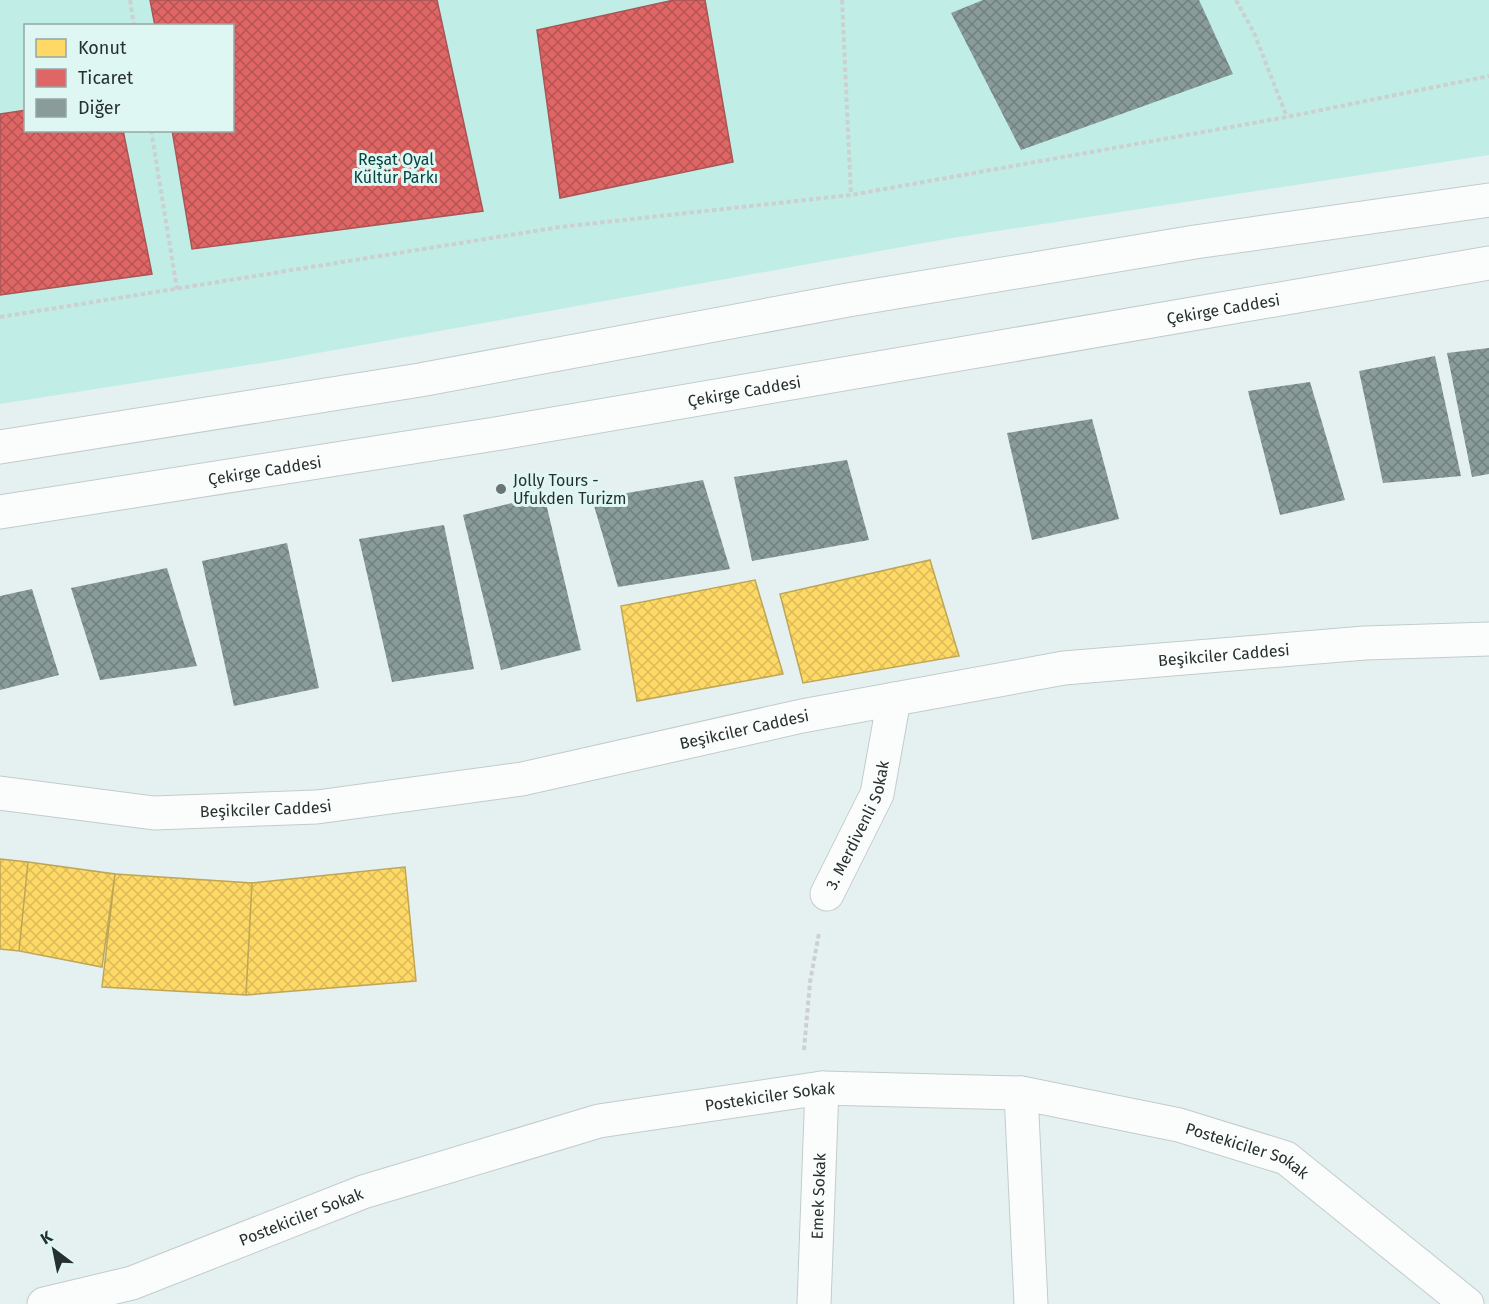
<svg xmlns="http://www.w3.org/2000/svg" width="1489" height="1304" font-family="'Fira Sans',sans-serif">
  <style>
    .park { fill: #c1ede7; fill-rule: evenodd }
    .homes { fill: url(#homes-cross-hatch); stroke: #bea656; stroke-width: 1.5 }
    .shops { fill: url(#shops-cross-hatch); stroke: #a85656; stroke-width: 1.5 }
    .building { fill: url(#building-cross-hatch) }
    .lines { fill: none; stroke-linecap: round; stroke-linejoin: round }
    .street-casing { stroke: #c2ccca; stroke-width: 35 }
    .secondary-casing { stroke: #c2ccca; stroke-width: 35 }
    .primary-casing { stroke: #c2ccca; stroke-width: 35 }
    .path { stroke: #ccd1d0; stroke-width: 4; stroke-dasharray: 4.5 3; stroke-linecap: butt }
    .street { stroke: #fbfdfd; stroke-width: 33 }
    .secondary { stroke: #fbfdfd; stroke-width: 33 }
    .primary { stroke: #fbfdfd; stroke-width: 33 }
    .poi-dot { fill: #6a7473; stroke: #dff7f3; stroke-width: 2 }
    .labels { text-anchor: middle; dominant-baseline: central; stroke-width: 6; stroke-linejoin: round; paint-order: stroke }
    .park-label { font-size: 16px; fill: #05433d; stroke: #dff7f3 }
    .street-label { font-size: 16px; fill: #27302f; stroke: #dff7f3 }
    .poi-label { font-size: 16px; fill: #27302f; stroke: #dff7f3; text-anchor: start }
  </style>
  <defs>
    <pattern id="homes-cross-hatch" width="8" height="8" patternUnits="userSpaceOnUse" patternTransform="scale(1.5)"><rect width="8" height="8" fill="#ffd966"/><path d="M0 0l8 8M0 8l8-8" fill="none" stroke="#dbbb59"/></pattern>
    <pattern id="shops-cross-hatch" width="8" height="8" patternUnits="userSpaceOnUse" patternTransform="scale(1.5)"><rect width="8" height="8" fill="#e06666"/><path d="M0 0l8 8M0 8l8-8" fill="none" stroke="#b65454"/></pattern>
    <pattern id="building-cross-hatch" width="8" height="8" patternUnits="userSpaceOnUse" patternTransform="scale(1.5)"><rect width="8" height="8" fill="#899c9a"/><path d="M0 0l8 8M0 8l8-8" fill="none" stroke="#70807e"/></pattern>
  </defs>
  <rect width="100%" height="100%" fill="#e5f1f0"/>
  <path class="park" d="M0,0H1489V155L946,239L274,361L0,404ZM26,26H232V130H26Z"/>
  <path class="homes" d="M930,560L959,656L803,683L780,594Z
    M755,580L783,674L637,701L621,606Z
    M0,859L28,862L19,951L0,949Z
    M28,862L115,874L102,967L19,951Z
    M405,867L416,981L246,995L252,883Z
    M115,874L252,883L246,995L102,987Z"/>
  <path class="shops" d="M150,0H437L483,211L192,249L172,130H232V26H155Z
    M674,0H705L733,162L560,198L537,30Z
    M26,110V130H123L152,274L0,295V114Z"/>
  <path class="building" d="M983,0H1199L1233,74L1021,150L951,13Z
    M1489,348V474L1472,477L1447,353Z
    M1435,356L1461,476L1383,483L1359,371Z
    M1310,382L1345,500L1280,515L1248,391Z
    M1092,419L1119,519L1032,540L1007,433Z
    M847,460L869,540L752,561L734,477Z
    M703,480L730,569L618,587L592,499Z
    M544,495L581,650L501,670L463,515Z
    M444,525L474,669L392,682L359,539Z
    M287,543L319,688L234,706L202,561Z
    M167,568L197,666L100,680L71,588Z
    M32,589L59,675L0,690V596Z"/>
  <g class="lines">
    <defs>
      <g id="street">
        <path id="s1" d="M827,894L877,794L894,699"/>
        <path d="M1021,1093L1031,1304"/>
        <path id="s2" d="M44,1304L132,1283L363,1192L599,1121L822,1088L1021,1093L1179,1125L1286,1158L1467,1304"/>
        <path id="s3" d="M814,1304L822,1088"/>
      </g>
      <g id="secondary">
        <path id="s4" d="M0,793L154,813L317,807L522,779L802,716L1064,668L1365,643L1489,639"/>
      </g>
      <g id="primary">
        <path d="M0,447L420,380L848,300L1195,242L1489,200"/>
        <path id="s5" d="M0,512L495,434L1489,263"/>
      </g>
    </defs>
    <use href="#street" class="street-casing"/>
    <use href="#secondary" class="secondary-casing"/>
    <use href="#primary" class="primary-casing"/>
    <path class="path" d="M130,0L134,26
      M842,0L851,195
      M1236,0L1254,33L1287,117
      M151,130L177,289
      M0,317L560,227L851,195L1287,117L1489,76
      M804,1050L810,982L819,933"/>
    <use href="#street" class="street"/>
    <use href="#secondary" class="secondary"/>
    <use href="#primary" class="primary"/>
  </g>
  <circle class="poi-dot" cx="501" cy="489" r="6"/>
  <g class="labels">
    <g class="park-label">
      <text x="396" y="159">Reşat Oyal<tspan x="396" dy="18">Kültür Parkı</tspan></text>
    </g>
    <g class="street-label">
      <text stroke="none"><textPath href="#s5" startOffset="1240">Çekirge Caddesi</textPath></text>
      <text stroke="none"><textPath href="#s5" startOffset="754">Çekirge Caddesi</textPath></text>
      <text stroke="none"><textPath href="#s5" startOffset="268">Çekirge Caddesi</textPath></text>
      <text stroke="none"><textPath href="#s4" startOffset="1239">Beşikciler Caddesi</textPath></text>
      <text stroke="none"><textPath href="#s4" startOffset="753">Beşikciler Caddesi</textPath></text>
      <text stroke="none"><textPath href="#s4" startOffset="267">Beşikciler Caddesi</textPath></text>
      <text stroke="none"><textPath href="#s1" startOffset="76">3. Merdivenli Sokak</textPath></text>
      <text stroke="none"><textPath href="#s2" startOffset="758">Postekiciler Sokak</textPath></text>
      <text stroke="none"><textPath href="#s2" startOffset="1244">Postekiciler Sokak</textPath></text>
      <text stroke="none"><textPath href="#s3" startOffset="108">Emek Sokak</textPath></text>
      <text stroke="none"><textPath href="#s2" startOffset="272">Postekiciler Sokak</textPath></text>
    </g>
    <g class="poi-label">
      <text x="513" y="480">Jolly Tours -<tspan x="513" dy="18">Ufukden Turizm</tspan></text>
    </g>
  </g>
  <rect x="24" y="24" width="210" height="108" fill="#dff7f3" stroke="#95a7a5" stroke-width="1.5"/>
  <rect x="36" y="39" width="30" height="18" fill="#ffd966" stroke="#95a7a5" stroke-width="1.5"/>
  <text x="78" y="54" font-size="18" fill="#27302f">Konut</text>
  <rect x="36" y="69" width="30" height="18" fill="#e06666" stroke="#95a7a5" stroke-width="1.5"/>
  <text x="78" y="84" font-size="18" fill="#27302f">Ticaret</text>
  <rect x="36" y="99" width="30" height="18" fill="#899c9a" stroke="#95a7a5" stroke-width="1.5"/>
  <text x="78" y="114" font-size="18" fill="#27302f">Diğer</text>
  <g transform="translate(54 1250) rotate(328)" stroke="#dff7f3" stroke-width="4.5" paint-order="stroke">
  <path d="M0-4.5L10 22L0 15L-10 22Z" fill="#27302f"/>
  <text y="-9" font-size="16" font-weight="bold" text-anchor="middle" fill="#27302f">K</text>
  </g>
</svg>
